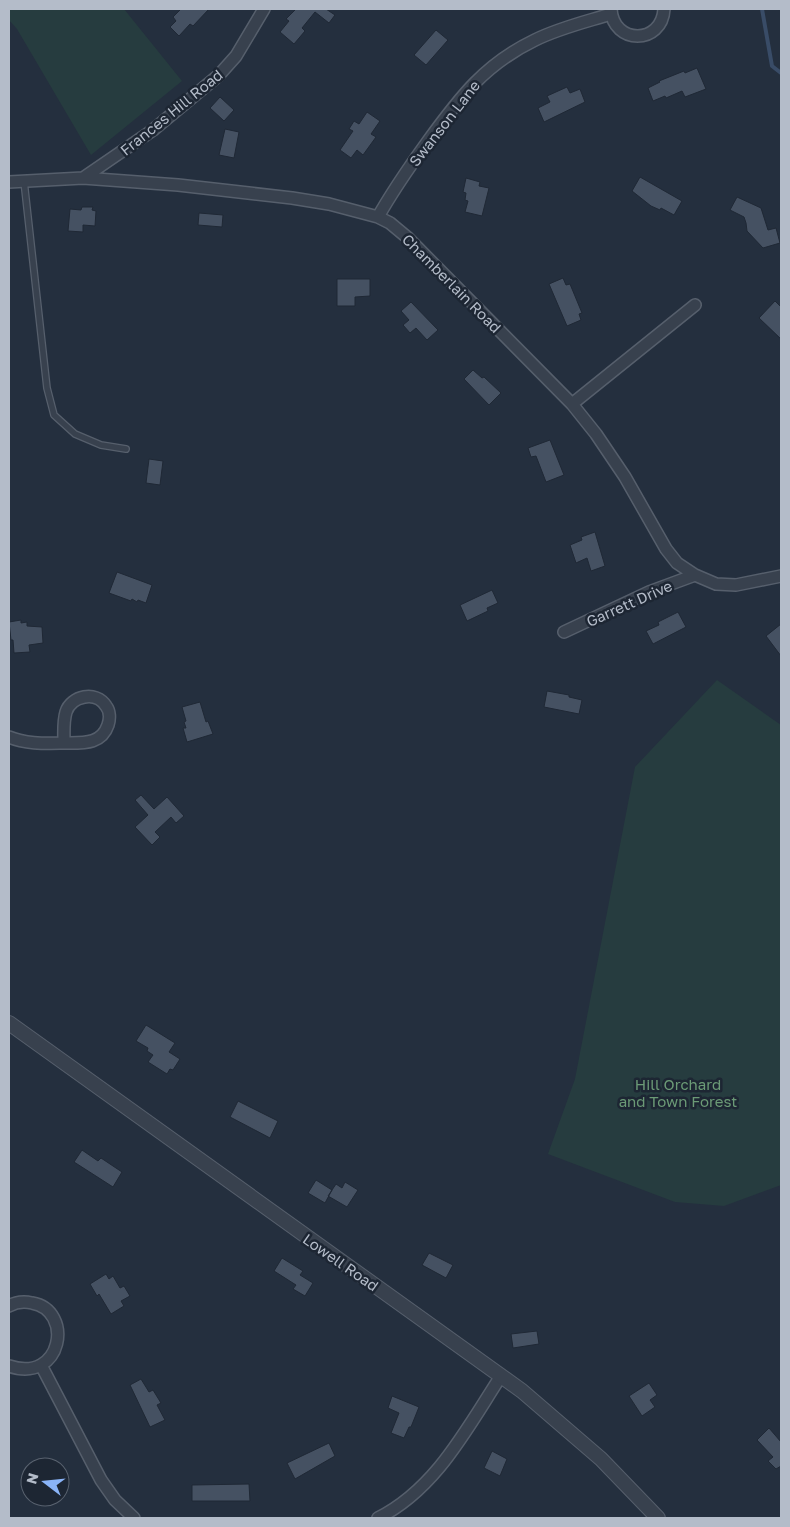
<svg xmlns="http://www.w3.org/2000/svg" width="790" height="1527" font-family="'Golos Text',sans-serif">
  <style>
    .green { fill: #263c3f }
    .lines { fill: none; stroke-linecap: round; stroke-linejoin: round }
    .stream { stroke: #394c67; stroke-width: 4 }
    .building { fill: #455162; stroke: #1f2835 }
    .service-casing { stroke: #565f6c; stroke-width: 8 }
    .minor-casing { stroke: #565f6c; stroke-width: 14 }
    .tertiary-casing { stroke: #565f6c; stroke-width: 16 }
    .service { stroke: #38414e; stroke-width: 5.5 }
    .minor { stroke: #38414e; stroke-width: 11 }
    .tertiary { stroke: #38414e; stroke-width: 14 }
    .labels { text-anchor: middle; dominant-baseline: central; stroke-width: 5; stroke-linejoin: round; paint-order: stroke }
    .street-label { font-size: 15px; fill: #b4bcc9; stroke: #1d2633 }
    .park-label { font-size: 15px; fill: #6b9a76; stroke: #1d2633 }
  </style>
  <rect width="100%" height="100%" fill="#242f3e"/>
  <path class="green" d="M9,9H124L182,81L91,155L17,29L9,20Z
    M717,680L781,725V1185L724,1206L675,1202L548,1154L575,1079L635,767Z"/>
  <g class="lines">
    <path class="stream" d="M762,9L772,66L781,73"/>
  </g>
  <path class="building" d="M181,9H209L193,26L190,24L179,36L170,27L176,21L173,17Z
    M296,9H326L335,15L329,23L315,12L302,28L305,31L294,44L280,32L289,21L286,19Z
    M436,30L448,40L426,65L414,55Z
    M697,68L706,89L685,97L682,91L666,98L665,96L653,101L648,88L660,82L659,81L684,71L685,73Z
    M567,87L570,93L580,89L585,102L544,122L538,108L550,102L547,96Z
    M220,97L234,110L224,121L210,108Z
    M367,112L380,121L371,134L376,137L363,155L357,150L351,158L340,150L353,131L349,129L354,121L359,124Z
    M225,129L239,132L234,158L219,155Z
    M640,177L682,201L674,215L661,208L660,210L651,206L632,191Z
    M466,178L480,182L479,186L489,188L482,216L465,212L468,201L465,200L466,193L463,192Z
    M737,197L761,208L768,230L776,228L780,243L763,248L747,231L746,223L744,217L730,210Z
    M82,207H93L92,210L96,211L95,226L83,225V232L68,231L70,209L81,210Z
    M199,213L223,215L222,227L198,225Z
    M563,278L566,285L570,284L582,313L579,314L581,320L567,326L549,284Z
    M337,279H370V296L355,297V306H337Z
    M775,301L781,307V339L759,318Z
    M411,302L438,330L427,340L416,328L410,333L403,325L409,320L401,311Z
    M473,370L482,378L484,377L501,393L489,405L464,379Z
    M550,440L564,475L546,482L536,456L531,457L528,448Z
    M149,459L163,461L160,485L146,483Z
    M595,532L605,566L591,571L587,558L576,563L570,545L582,540L581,537Z
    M117,572L152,585L146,603L138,600L137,602L132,599L131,601L109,593Z
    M492,590L498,603L487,608L488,611L467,621L460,605Z
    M678,612L686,627L653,644L646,631L659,625L658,622Z
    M21,620V623L27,622V626L42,627L43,643L29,645L30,652L14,653L13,640H11L9,622Z
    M781,624V656L766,636Z
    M547,691L569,695V697L582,700L579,714L544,707Z
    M200,702L206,722L208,721L213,734L187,742L183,728H186L184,722L186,721L182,707Z
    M141,795L154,809L167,797L184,816L176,823L171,817L155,832L160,837L152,845L135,827L148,815L135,800Z
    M146,1025L175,1043L169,1052L180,1059L173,1070L170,1069L167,1074L148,1062L153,1055L147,1051L148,1048L136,1041Z
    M238,1101L278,1121L270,1138L230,1117Z
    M82,1150L98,1161L101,1158L122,1172L113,1187L74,1162Z
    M316,1180L332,1190L325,1203L308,1193Z
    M345,1182L358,1190L347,1207L328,1196L336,1184L342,1188Z
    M429,1253L453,1265L446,1278L422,1265Z
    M282,1258L303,1271L300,1275L313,1283L305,1296L293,1289L296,1285L274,1271Z
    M106,1274L109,1279L113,1276L120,1288L124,1286L130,1296L121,1301L124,1306L111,1314L99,1294L97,1296L90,1284Z
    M537,1331L539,1344L513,1348L511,1334Z
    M141,1379L149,1392L153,1390L161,1403L157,1405L165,1420L150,1427L130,1385Z
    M649,1383L657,1395L650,1400L655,1407L642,1416L629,1396Z
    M392,1396L419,1407L411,1427H409L404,1438L391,1433L399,1413L388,1408Z
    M769,1428L781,1442V1466L776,1469L768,1461L773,1457L757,1440Z
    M329,1443L335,1456L295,1479L287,1463Z
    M492,1451L507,1459L500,1476L484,1468Z
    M249,1484L250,1501H192V1485Z"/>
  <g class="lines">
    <defs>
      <path id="service" d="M24,181L47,388L54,415L75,434L101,445L126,449"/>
      <path id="minor" d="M611,9C613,45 662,45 664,9
        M83,178L153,130L219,75L236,56L264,9
        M9,182L83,178L178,185L292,198L329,204L378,217L390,223L408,238L572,404L596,434L625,477L666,549L677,563L695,575L716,584L736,585L781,576
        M378,217C393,190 410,166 428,141C460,97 485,64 535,40C559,28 585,22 611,14
        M572,404L695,305
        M564,632L649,592L695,575
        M9,737C28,745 50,743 70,743C86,743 102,743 108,725C110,719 110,711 106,706C96,690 71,696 66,712C63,722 64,733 64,743
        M9,1306C16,1302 23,1301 32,1303C74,1310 63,1384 9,1366
        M41,1365L101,1480L115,1500L134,1518
        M378,1518C436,1489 467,1428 501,1376"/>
      <path id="tertiary" d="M9,1023L522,1391L601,1459L658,1518"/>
    </defs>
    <use href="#service" class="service-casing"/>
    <use href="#minor" class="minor-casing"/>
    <use href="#tertiary" class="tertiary-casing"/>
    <use href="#service" class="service"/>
    <use href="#minor" class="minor"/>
    <use href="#tertiary" class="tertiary"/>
  </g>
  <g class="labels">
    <g class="street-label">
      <text transform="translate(171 112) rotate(-39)">Frances Hill Road</text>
      <text transform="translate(444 123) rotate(-52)">Swanson Lane</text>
      <text transform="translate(452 283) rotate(45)">Chamberlain Road</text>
      <text transform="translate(629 603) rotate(-24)">Garrett Drive</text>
      <text transform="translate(341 1262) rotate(35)">Lowell Road</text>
    </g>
    <g class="park-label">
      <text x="678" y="1084">Hill Orchard<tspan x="678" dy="17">and Town Forest</tspan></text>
    </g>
  </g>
  <rect width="790" height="1527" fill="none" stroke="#b4bcc9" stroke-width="20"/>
  <g transform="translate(45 1482) rotate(286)"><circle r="24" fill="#1d2633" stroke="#59626f"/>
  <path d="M0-4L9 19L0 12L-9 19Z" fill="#8ab4f8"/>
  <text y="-8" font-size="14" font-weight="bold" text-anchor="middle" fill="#b4bcc9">N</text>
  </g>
</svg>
